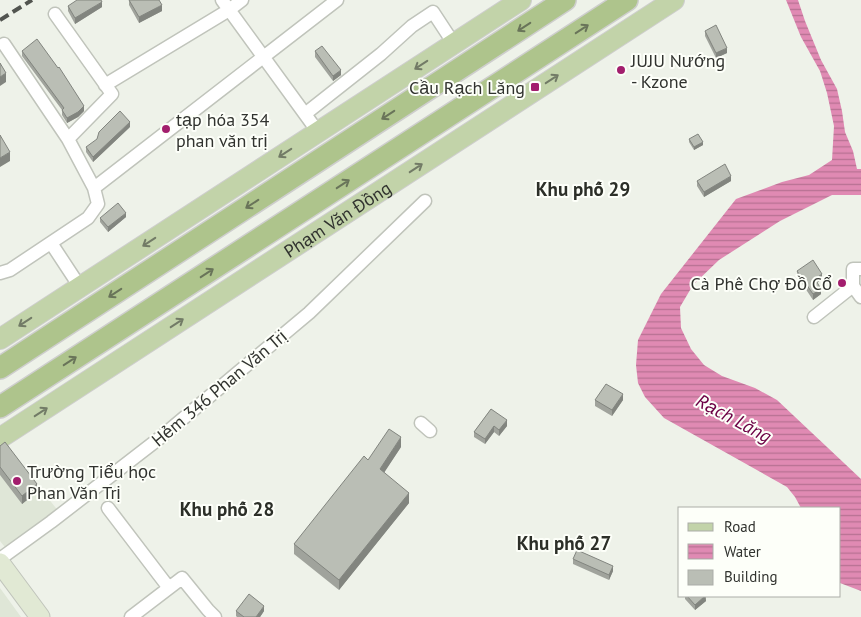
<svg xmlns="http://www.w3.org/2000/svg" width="861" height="617" font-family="'PT Sans',sans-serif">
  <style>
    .built { fill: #dfe6d7 }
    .water { fill: url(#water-rules) }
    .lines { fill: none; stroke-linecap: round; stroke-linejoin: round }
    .minor-casing { stroke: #c0c4bb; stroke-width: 15 }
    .secondary-casing { stroke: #c0c4bb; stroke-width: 21 }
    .primary-casing { stroke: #cececd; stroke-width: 22 }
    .trunk-casing { stroke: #cececd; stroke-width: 24 }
    .minor { stroke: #fff; stroke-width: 12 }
    .secondary { stroke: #e1e9d4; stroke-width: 19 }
    .primary { stroke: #c2d3a9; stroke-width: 20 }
    .trunk { stroke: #aec48c; stroke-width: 21 }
    .rail { stroke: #525550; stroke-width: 4; stroke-dasharray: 10 5; stroke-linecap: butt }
    .wall { fill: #a0a39c }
    .shaded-wall { fill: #82857f }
    .building { fill: #babeb5; stroke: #82857f }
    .oneway { stroke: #697459 }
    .oneway2 { stroke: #727b66 }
    .poi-dot { fill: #a21e6d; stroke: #fdfff9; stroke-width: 2 }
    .labels { text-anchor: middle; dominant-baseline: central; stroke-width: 4; stroke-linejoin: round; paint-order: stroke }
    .poi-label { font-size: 18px; fill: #31332f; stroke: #fdfff9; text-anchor: start }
    .street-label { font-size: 18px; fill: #31332f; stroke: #fdfff9 }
    .neighbourhood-label { font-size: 19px; font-weight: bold; fill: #2c2f28; stroke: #fdfff9 }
    .water-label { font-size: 19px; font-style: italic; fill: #6c0045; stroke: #fdfff9 }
  </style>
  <defs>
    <pattern id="water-rules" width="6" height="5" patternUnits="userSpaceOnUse" patternTransform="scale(1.25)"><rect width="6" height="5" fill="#e08ab3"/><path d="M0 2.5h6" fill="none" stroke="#b67192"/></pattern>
  </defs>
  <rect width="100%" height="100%" fill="#eef2e9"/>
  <path class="built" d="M6,445L59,512L8,551L0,541V450Z
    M0,588L21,617H0Z"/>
  <path class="water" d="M786,0H798L805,21L821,60L837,89L842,111L845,132L853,151L857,169H861V195H832L780,221L719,260L693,285L680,307L681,328L691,349L704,365L722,376L755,388L777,400L861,479V591L840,583V508H801L795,497L787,487L664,418L645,397L638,383L636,365L638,340L661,294L736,199L782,182L809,175L832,160L834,126L827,93L820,71L801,37Z"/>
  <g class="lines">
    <defs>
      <path id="minor" d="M222,0L318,132
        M55,14L112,94L68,139L94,188
        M4,44L68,139
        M105,85L229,10L242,0
        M305,114L381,54L412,26L433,12L454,44
        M51,243L80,287
        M861,269H853V286L861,297
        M0,273L10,270L88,218L98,204L94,188L337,0
        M814,317L853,286
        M421,423L430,431
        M108,508L169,588
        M0,559L51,522L161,437L309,313L425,201
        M131,617L182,578L208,610L215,617"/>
      <path id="secondary" d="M0,563L40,617"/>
      <g id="primary">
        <path d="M0,339L521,0"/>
        <path id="s1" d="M0,438L674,0"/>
      </g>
      <path id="trunk" d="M0,368L565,0
        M0,407L627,0"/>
    </defs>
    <use href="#minor" class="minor-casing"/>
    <use href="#secondary" class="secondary-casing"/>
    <use href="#primary" class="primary-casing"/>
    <use href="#trunk" class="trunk-casing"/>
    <use href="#minor" class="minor"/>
    <use href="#secondary" class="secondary"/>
    <use href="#primary" class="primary"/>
    <use href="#trunk" class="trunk"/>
    <path class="rail" d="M0,20L32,0"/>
  </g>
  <path class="wall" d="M129,0L162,11L139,23L129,5Z
    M68,6L102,7L75,24L68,11Z
    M705,31L727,53L716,58L705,36Z
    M22,51L84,111L78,117L67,123L62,115V110L22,56Z
    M315,51L341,75L333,81L315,57Z
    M130,127L93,162L86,152V147Z
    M689,139L703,145L694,150L689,142Z
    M697,181H731L704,197L697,186Z
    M126,217L108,232L100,222V218Z
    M797,271L822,279L817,283L821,294L813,300L797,276Z
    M595,400H623L612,416L595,406Z
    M491,409L507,426L499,436L494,432L485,444L474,437V432Z
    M0,446L37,492L22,504L0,475Z
    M401,447L384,472L409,503L339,590L294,554V544L368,460Z
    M573,559L613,571L609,580L573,564Z
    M685,596H706V601L695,610L685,599Z
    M236,611H264L260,617H237L236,616Z"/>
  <path class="shaded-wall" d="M102,2V7L75,24V18Z
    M162,5V11L139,23V17Z
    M727,48V53L716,58V53Z
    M341,70V75L333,81V76Z
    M6,73V82L0,86V77Z
    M84,106V111L78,117L67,123V118Z
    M130,122V127L93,162V157Z
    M703,142V145L694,150V147Z
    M10,152V161L0,167V158Z
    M731,176V181L704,197V192Z
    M126,213V217L108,232V227Z
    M822,274V279L815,284V279Z
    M821,289V294L813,300V294Z
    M623,394V400L612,416V410Z
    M507,420V426L499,436V430Z
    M494,426V432L485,444V439Z
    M401,437V447L380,479V469Z
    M37,484V492L22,504V496Z
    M409,493V503L339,590V580Z
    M613,566V571L609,580V575Z
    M705,596L706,601L695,610V605Z
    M264,606V611L260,617H256Z"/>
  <path class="building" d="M77,0H101L102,2L75,18L68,6Z
    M129,0H159L162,5L139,17Z
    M716,25L727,48L716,53L705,31Z
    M37,39L58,68L59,67L84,106L78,112L67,118L62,110L64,108L22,51Z
    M322,46L341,70L333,76L315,51Z
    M0,63L6,73L0,77Z
    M120,111L130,122L93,157L86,147L97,139L99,132Z
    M698,134L703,142L694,147L689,139Z
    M0,135L10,152L0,158Z
    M725,164L731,176L704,192L697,181Z
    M118,203L126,213L108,227L100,218Z
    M813,260L822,274L815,279L821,289L813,294L797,271Z
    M606,384L623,394L612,410L595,400Z
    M491,409L507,420L499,430L494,426L485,439L474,432Z
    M389,429L401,437L380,469L409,493L339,580L294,544L364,456L368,460Z
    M5,442L37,484L22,496L0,467V446Z
    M577,550L613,566L609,575L573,559Z
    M249,594L264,606L256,617H244L236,611Z
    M687,596H705L695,605Z"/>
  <defs><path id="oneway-shaft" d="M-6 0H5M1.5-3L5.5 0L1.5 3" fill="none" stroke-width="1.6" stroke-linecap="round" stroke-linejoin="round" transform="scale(1.25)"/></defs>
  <g class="oneway">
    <use href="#oneway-shaft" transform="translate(524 27) rotate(147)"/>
    <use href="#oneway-shaft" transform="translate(582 29) rotate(-33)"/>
    <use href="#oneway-shaft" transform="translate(388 115) rotate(147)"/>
    <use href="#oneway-shaft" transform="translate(343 184) rotate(-33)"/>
    <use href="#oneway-shaft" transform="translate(252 204) rotate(147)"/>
    <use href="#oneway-shaft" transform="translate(207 273) rotate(-33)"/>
    <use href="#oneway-shaft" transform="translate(115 293) rotate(147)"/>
    <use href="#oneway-shaft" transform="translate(70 361) rotate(-33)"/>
  </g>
  <g class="oneway2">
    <use href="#oneway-shaft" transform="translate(421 65) rotate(147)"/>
    <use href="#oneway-shaft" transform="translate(552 79) rotate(-33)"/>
    <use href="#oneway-shaft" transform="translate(285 153) rotate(147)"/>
    <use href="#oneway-shaft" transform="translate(416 168) rotate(-33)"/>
    <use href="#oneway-shaft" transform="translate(149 242) rotate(147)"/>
    <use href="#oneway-shaft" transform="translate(25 322) rotate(147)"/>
    <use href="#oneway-shaft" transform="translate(177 323) rotate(-33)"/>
    <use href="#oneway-shaft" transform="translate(41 412) rotate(-33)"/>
  </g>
  <g class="poi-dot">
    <circle cx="621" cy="70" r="5"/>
    <rect x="530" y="82" width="10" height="10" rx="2.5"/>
    <circle cx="166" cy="129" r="5"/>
    <circle cx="842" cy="283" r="5"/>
    <circle cx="17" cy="481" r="5"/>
  </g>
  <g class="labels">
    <g class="poi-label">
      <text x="631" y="60">JUJU Nướng<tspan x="631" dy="21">- Kzone</tspan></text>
      <text x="525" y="87" text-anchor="end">Cầu Rạch Lăng</text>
      <text x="176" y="119">tạp hóa 354<tspan x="176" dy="21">phan văn trị</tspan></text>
      <text x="832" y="283" text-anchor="end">Cà Phê Chợ Đồ Cổ</text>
      <text x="27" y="471">Trường Tiểu học<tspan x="27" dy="21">Phan Văn Trị</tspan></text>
    </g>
    <g class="street-label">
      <text stroke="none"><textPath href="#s1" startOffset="402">Phạm Văn Đồng</textPath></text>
      <text transform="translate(219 388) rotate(-40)">Hẻm 346 Phan Văn Trị</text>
    </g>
    <g class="neighbourhood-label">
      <text x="583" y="189">Khu phố 29</text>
      <text x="227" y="509">Khu phố 28</text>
      <text x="564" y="543">Khu phố 27</text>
    </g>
    <g class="water-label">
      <text transform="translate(734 418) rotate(28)">Rạch Lăng</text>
    </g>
  </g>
  <rect x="678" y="507" width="162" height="90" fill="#fdfff9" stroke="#abada8"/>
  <rect x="688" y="523" width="25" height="8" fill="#c2d3a9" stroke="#abada8"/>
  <text x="724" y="532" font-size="15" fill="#31332f">Road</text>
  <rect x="688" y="544" width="25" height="15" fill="url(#water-rules)" stroke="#abada8"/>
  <text x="724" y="557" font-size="15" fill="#31332f">Water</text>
  <rect x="688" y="570" width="25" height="15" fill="#babeb5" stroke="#abada8"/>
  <text x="724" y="582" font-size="15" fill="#31332f">Building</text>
</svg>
